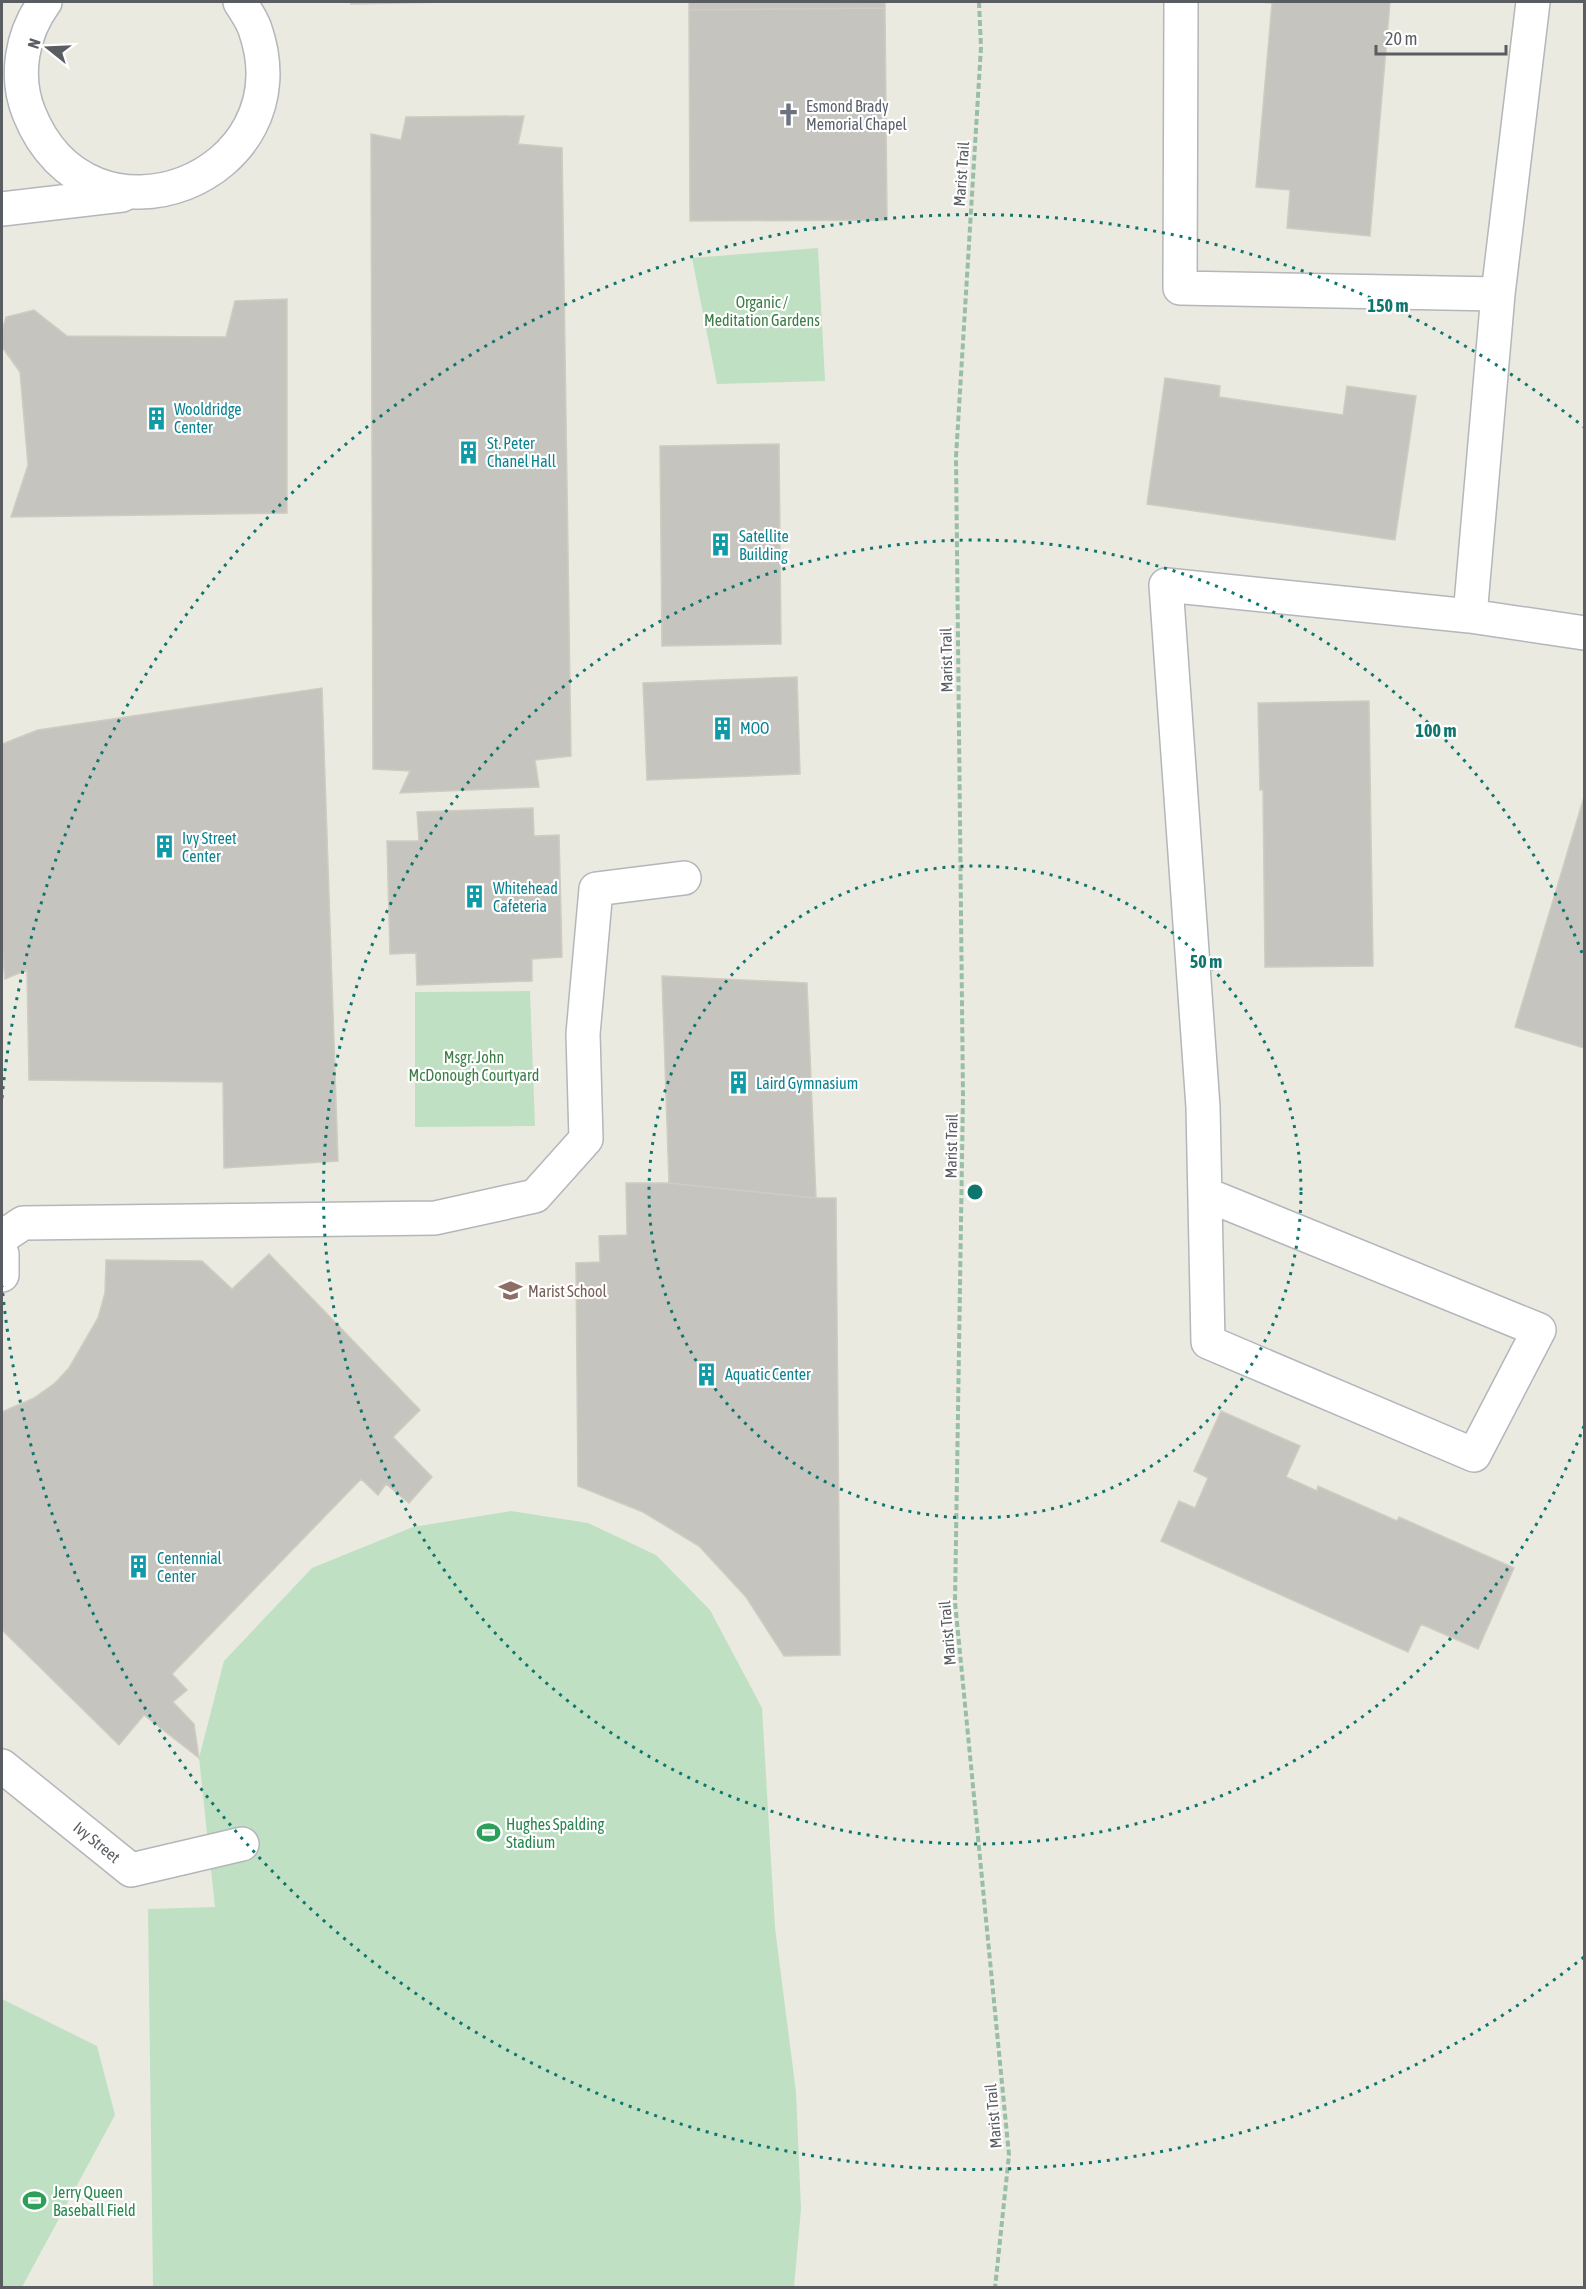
<svg xmlns="http://www.w3.org/2000/svg" width="1586" height="2289" font-family="'Asap Condensed',sans-serif">
  <style>
    .green { fill: #bfe0c3 }
    .building { fill: #c6c4be; stroke: #cfccc0; stroke-width: 1.5 }
    .lines { fill: none; stroke-linecap: round; stroke-linejoin: round }
    .minor-casing { stroke: #b3b6ba; stroke-width: 36 }
    .path { stroke: #98bea7; stroke-width: 4; stroke-dasharray: 6 3; stroke-linecap: butt }
    .minor { stroke: #fff; stroke-width: 33 }
    .ring { fill: none; stroke: #0f766e; stroke-width: 3; stroke-dasharray: 3 6 }
    .labels { text-anchor: middle; dominant-baseline: central; stroke-width: 4.5; stroke-linejoin: round; paint-order: stroke }
    .worship-label { font-size: 16px; fill: #5b616d; stroke: #fff; text-anchor: start }
    .street-label { font-size: 16px; fill: #595c60; stroke: #fff }
    .park-label { font-size: 16px; fill: #3c7d46; stroke: #fff }
    .culture-label { font-size: 16px; fill: #0d838f; stroke: #fff; text-anchor: start }
    .education-label { font-size: 16px; fill: #785e54; stroke: #fff; text-anchor: start }
    .leisure-label { font-size: 16px; fill: #27864d; stroke: #fff; text-anchor: start }
    .centre { fill: #0f766e; stroke: #fff; stroke-width: 3 }
    .ring-label { font-size: 18px; text-anchor: middle; font-weight: bold; fill: #0f766e; stroke: #fff; stroke-width: 4.5; stroke-linejoin: round; paint-order: stroke }
  </style>
  <rect width="100%" height="100%" fill="#ebeae1"/>
  <path class="green" d="M818,248L825,381L717,384L692,258Z
    M530,991L535,1126L415,1127V992Z
    M511,1511L588,1523L656,1555L710,1610L762,1708L775,1928L796,2092L801,2209L794,2287H153L148,1909L215,1907L199,1758L224,1661L312,1568L413,1527Z
    M2,1999L97,2046L115,2115L22,2287H2Z"/>
  <path class="building" d="M350,2H448L351,4Z
    M689,2H885V8L689,10Z
    M1260,2H1390L1370,236L1287,228L1290,190L1256,187L1272,3Z
    M885,8L887,220L690,221L689,10Z
    M524,116L518,144L562,148L571,756L535,760L539,787L400,793L410,771L373,769L371,134L401,140L406,117Z
    M287,299V513L11,517L28,465L20,372L2,347V331L6,317L34,310L67,336L226,337L235,301Z
    M1165,378L1220,386L1219,397L1343,415L1347,386L1416,396L1395,540L1147,504Z
    M779,444L781,644L662,646L660,446Z
    M797,677L800,774L647,780L643,683Z
    M322,688L338,1161L224,1168L223,1082L29,1080L27,970L5,979L2,949V744L38,730Z
    M1369,701L1373,966L1265,967L1263,790H1260L1258,703Z
    M1584,797V1048L1515,1027Z
    M533,808L534,836L559,835L562,957L532,959V981L417,985L416,953L390,954L387,841H419L417,812Z
    M662,976L807,983L816,1198L669,1183Z
    M626,1183H669L816,1198H836L840,1655L784,1656L746,1597L699,1546L643,1512L578,1486L576,1263L600,1262L599,1236L627,1235Z
    M269,1254L420,1410L393,1437L432,1477L409,1503L386,1484L378,1495L361,1479L172,1674L187,1690L173,1702L194,1724L199,1758L144,1715L119,1745L2,1630V1412L34,1398L55,1383L69,1368L98,1318L105,1293L106,1260L202,1261L232,1289Z
    M1221,1411L1300,1446L1286,1477L1317,1491L1318,1486L1397,1521L1399,1517L1514,1568L1478,1649L1421,1624L1408,1652L1161,1541L1179,1501L1195,1508L1208,1478L1194,1471Z"/>
  <g class="lines">
    <defs>
      <path id="minor" d="M45,2C22,33 14,76 29,113C89,264 307,178 255,29C252,20 245,10 240,2
        M1181,2L1180,288L1498,294L1533,2
        M2,209L122,195
        M1470,616L1584,633
        M1205,1194L1539,1330L1474,1455L1208,1342L1203,1107L1166,585L1470,616L1498,294
        M2,1237L23,1223L435,1218L535,1196L586,1139L583,1034L596,889L684,878
        M2,1254V1275
        M2,1766L131,1870L242,1844"/>
    </defs>
    <use href="#minor" class="minor-casing"/>
    <path class="path" d="M979,2L981,47L956,457L963,1096L955,1602L1009,2155L995,2288"/>
    <use href="#minor" class="minor"/>
  </g>
  <g class="ring">
    <circle cx="975" cy="1192" r="326"/>
    <path d="M1584 1426A652 652 0 1 1 1584 958"/>
    <path d="M1584 1957A978 978 0 0 1 2 1286M2 1098A978 978 0 0 1 1584 427"/>
  </g>
  <defs>
    <symbol id="church-bare" viewBox="-9 -9 18 18"><path d="M-1.2-6h2.4v3.5h3.3v2.4h-3.3V6h-2.4V-.1h-3.3v-2.4h3.3Z" fill="#6b7280" stroke="#fff" stroke-width="2.5" paint-order="stroke"/></symbol>
    <symbol id="building-bare" viewBox="-9 -9 18 18"><path d="M-4-6H4V6H1V3H-1V6H-4ZM-2.5-4.3h1.7v1.8h-1.7ZM.8-4.3h1.7v1.8H.8ZM-2.5-1h1.7V.8h-1.7ZM.8-1h1.7V.8H.8Z" fill="#0f9aa8" stroke="#fff" stroke-width="2.5" paint-order="stroke"/></symbol>
    <symbol id="school-bare" viewBox="-9 -9 18 18"><path d="M0-5L7-2L0 1L-7-2ZM-4 1L0 2.5L4 1V4Q0 6-4 4Z" fill="#8d6e63" stroke="#fff" stroke-width="2.5" paint-order="stroke"/></symbol>
    <symbol id="stadium-bare" viewBox="-9 -9 18 18"><path d="M0-5a6.5 5 0 1 0 0 10a6.5 5 0 1 0 0-10ZM-3.5-1.8h7v3.6h-7Z" fill="#2e9e5b" stroke="#fff" stroke-width="2.5" paint-order="stroke"/></symbol>
  </defs>
  <g fill-rule="evenodd">
    <use href="#church-bare" x="772" y="98" width="33" height="33"/>
    <use href="#building-bare" x="140" y="402" width="33" height="33"/>
    <use href="#building-bare" x="452" y="436" width="33" height="33"/>
    <use href="#building-bare" x="704" y="528" width="33" height="33"/>
    <use href="#building-bare" x="706" y="712" width="33" height="33"/>
    <use href="#building-bare" x="148" y="830" width="33" height="33"/>
    <use href="#building-bare" x="458" y="880" width="33" height="33"/>
    <use href="#building-bare" x="722" y="1066" width="33" height="33"/>
    <use href="#school-bare" x="494" y="1274" width="33" height="33"/>
    <use href="#building-bare" x="690" y="1358" width="33" height="33"/>
    <use href="#building-bare" x="122" y="1550" width="33" height="33"/>
    <use href="#stadium-bare" x="472" y="1816" width="33" height="33"/>
    <use href="#stadium-bare" x="18" y="2184" width="33" height="33"/>
  </g>
  <g class="labels">
    <g class="worship-label">
      <text x="806" y="106">Esmond Brady<tspan x="806" dy="18">Memorial Chapel</tspan></text>
    </g>
    <g class="street-label">
      <text transform="translate(961 174) rotate(-86)">Marist Trail</text>
      <text transform="translate(946 660) rotate(-91)">Marist Trail</text>
      <text transform="translate(951 1146) rotate(-89)">Marist Trail</text>
      <text transform="translate(947 1633) rotate(-95)">Marist Trail</text>
      <text transform="translate(97 1842) rotate(39)">Ivy Street</text>
      <text transform="translate(993 2116) rotate(-95)">Marist Trail</text>
    </g>
    <g class="park-label">
      <text x="762" y="302">Organic /<tspan x="762" dy="18">Meditation Gardens</tspan></text>
      <text x="474" y="1057">Msgr. John<tspan x="474" dy="18">McDonough Courtyard</tspan></text>
    </g>
    <g class="culture-label">
      <text x="174" y="409">Wooldridge<tspan x="174" dy="18">Center</tspan></text>
      <text x="487" y="443">St. Peter<tspan x="487" dy="18">Chanel Hall</tspan></text>
      <text x="739" y="536">Satellite<tspan x="739" dy="18">Building</tspan></text>
      <text x="740" y="728">MOO</text>
      <text x="182" y="838">Ivy Street<tspan x="182" dy="18">Center</tspan></text>
      <text x="493" y="888">Whitehead<tspan x="493" dy="18">Cafeteria</tspan></text>
      <text x="756" y="1083">Laird Gymnasium</text>
      <text x="725" y="1374">Aquatic Center</text>
      <text x="157" y="1558">Centennial<tspan x="157" dy="18">Center</tspan></text>
    </g>
    <g class="education-label">
      <text x="528" y="1291">Marist School</text>
    </g>
    <g class="leisure-label">
      <text x="506" y="1824">Hughes Spalding<tspan x="506" dy="18">Stadium</tspan></text>
      <text x="53" y="2192">Jerry Queen<tspan x="53" dy="18">Baseball Field</tspan></text>
    </g>
  </g>
  <circle cx="975" cy="1192" r="9" class="centre"/>
  <g class="ring-label">
    <text x="1388" y="312">150 m</text>
    <text x="1436" y="737">100 m</text>
    <text x="1206" y="968">50 m</text>
  </g>
  <rect width="1586" height="2289" fill="none" stroke="#595c60" stroke-width="6"/>
  <g transform="translate(48 48) rotate(288)" stroke="#ffffff" stroke-width="4.5" paint-order="stroke">
  <path d="M0-4.5L10 22L0 15L-10 22Z" fill="#595c60"/>
  <text y="-9" font-size="16" font-weight="bold" text-anchor="middle" fill="#595c60">N</text>
  </g>
  <path d="M1376 45v9h130v-9" fill="none" stroke="#595c60" stroke-width="3"/>
  <text x="1385" y="45" font-size="18" fill="#595c60" stroke="#ffffff" stroke-width="4.5" paint-order="stroke">20 m</text>
</svg>
